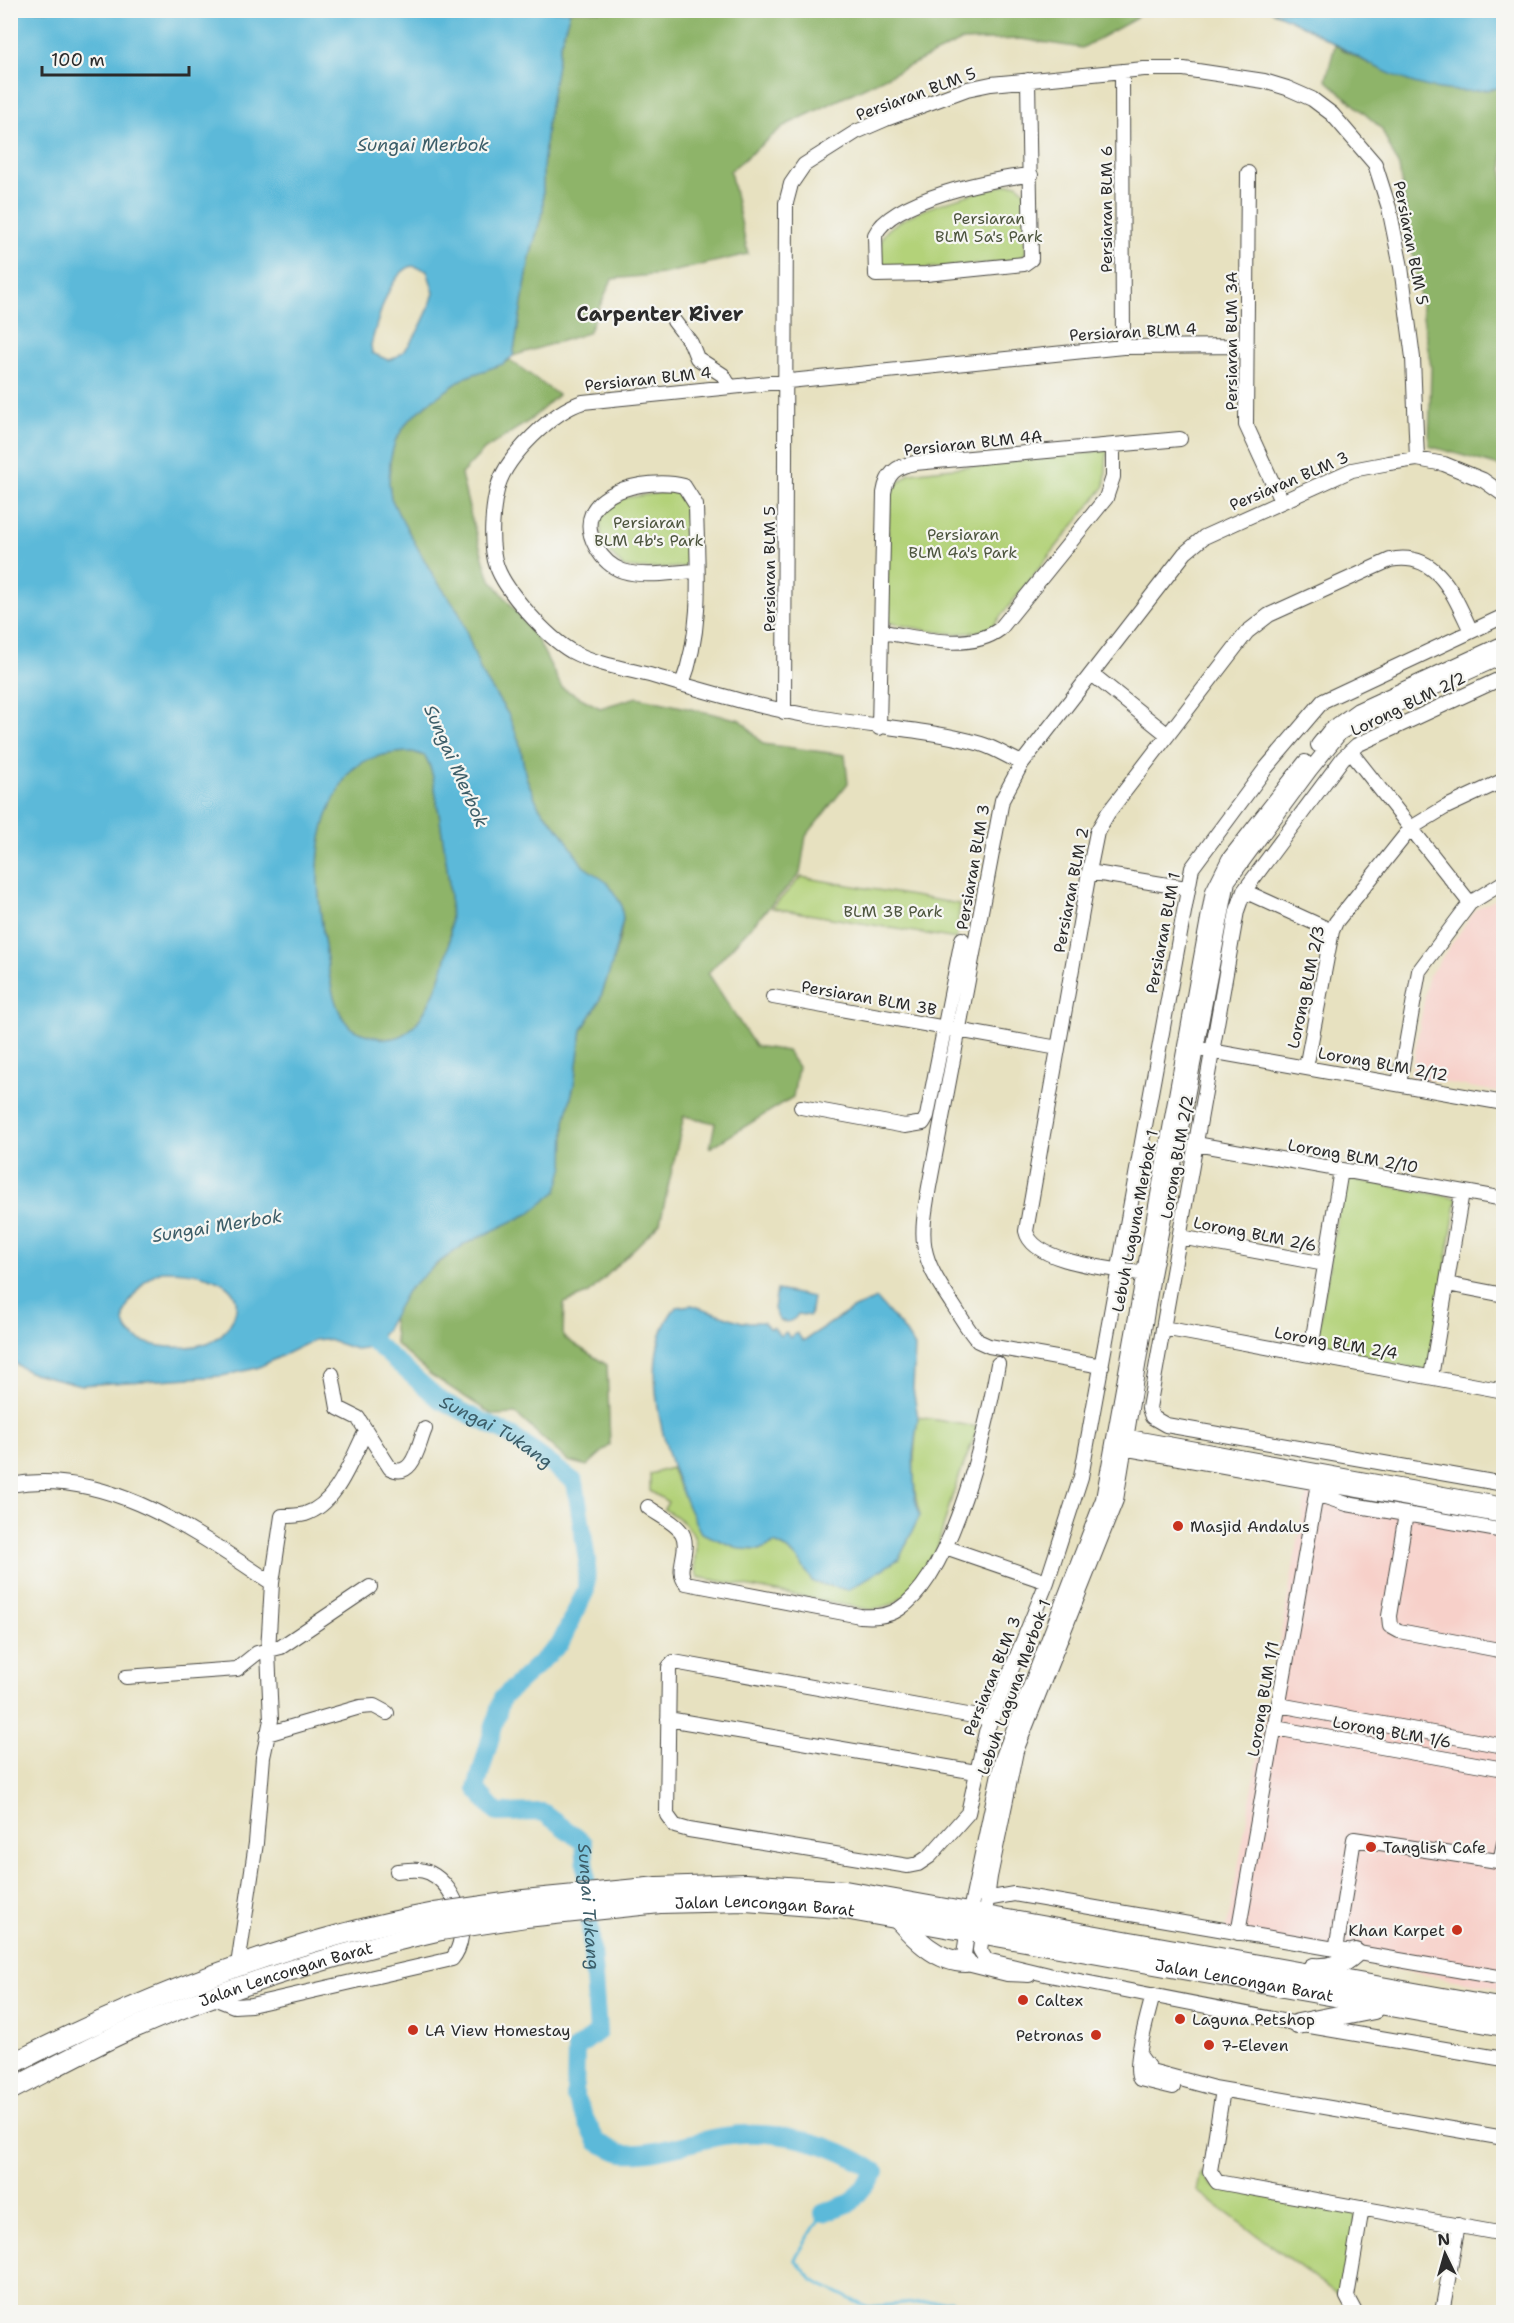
<svg xmlns="http://www.w3.org/2000/svg" width="1514" height="2323" font-family="'Shantell Sans',sans-serif">
  <style>
    .built { fill: #f7d0c9 }
    .green { fill: #b3d279; stroke: #6f7e52; stroke-width: 1.5 }
    .forest { fill: #8eb469; stroke: #5c704a; stroke-width: 1.5 }
    .water { fill: #5bb9d9; stroke: #437282; stroke-width: 1.5; fill-rule: evenodd }
    .lines { fill: none; stroke-linecap: round; stroke-linejoin: round }
    .stream { stroke: #5bb9d9; stroke-width: 3 }
    .river { stroke: #5bb9d9; stroke-width: 18 }
    .minor-casing { stroke: #474641; stroke-width: 16 }
    .highway-casing { stroke: #474641; stroke-width: 22 }
    .minor { stroke: #fff; stroke-width: 14 }
    .highway { stroke: #fff; stroke-width: 20 }
    .highway-bridge-casing { stroke: #474641; stroke-width: 22; stroke-linecap: butt }
    .highway-bridge { stroke: #fff; stroke-width: 20 }
    .poi-dot { fill: #c8321e; stroke: #f6f6f2; stroke-width: 2 }
    .labels { text-anchor: middle; dominant-baseline: central; stroke-width: 4.5; stroke-linejoin: round; paint-order: stroke }
    .street-label { font-size: 16px; fill: #2b2b2b; stroke: #f6f6f2 }
    .park-label { font-size: 16px; fill: #4d553e; stroke: #f6f6f2 }
    .poi-label { font-size: 16px; fill: #2b2b2b; stroke: #f6f6f2; text-anchor: start }
    .water-label { font-size: 18px; font-style: italic; fill: #3c5d68; stroke: #f6f6f2 }
    .quarter-label { font-size: 20px; font-weight: bold; fill: #2b2b2b; stroke: #f6f6f2 }
  </style>
  <rect width="100%" height="100%" fill="#f6f6f2"/>
  <filter id="ink" filterUnits="userSpaceOnUse"><feTurbulence type="fractalNoise" baseFrequency=".0167" numOctaves="2"/><feDisplacementMap in="SourceGraphic" scale="12" xChannelSelector="R" yChannelSelector="G"/><feConvolveMatrix kernelMatrix="1 2 1 2 8 2 1 2 1" color-interpolation-filters="sRGB"/></filter>
  <filter id="wash" filterUnits="userSpaceOnUse"><feTurbulence type="fractalNoise" baseFrequency=".008" numOctaves="4" result="noise"/><feDisplacementMap in="SourceGraphic" scale="24" xChannelSelector="R" yChannelSelector="G"/><feGaussianBlur stdDeviation="1.35" result="paint"/><feColorMatrix in="noise" values="0 0 0 0 0 0 0 0 0 0 0 0 0 0 0 0 0 1.4 0 .05"/><feComposite in="paint" operator="in"/></filter>
  <g filter="url(#wash)">
    <rect width="100%" height="100%" fill="#e7e1c0"/>
    <path class="built" d="M1503,896V1093L1411,1076L1428,977L1477,908Z
      M1308,1487L1503,1522V1989L1225,1938Z"/>
    <path class="green" d="M1008,184H1017L1024,190L1026,251L1020,261L893,271L880,266C880,258 879,245 882,238C893,212 980,192 1008,184Z
      M1107,450L1105,486L992,627C956,641 923,629 886,622L889,491L910,473Z
      M674,491L686,505L689,567L641,569L623,567L602,544L600,520L608,507L623,498Z
      M801,877L960,904L956,939L772,908Z
      M1344,1178L1457,1198L1428,1371L1315,1350Z
      M918,1417L978,1427L953,1493L937,1549L915,1587L893,1604L871,1610L698,1577C693,1567 695,1560 696,1549C697,1528 679,1519 664,1509L668,1502L650,1491V1474L671,1468L701,1533L741,1549L760,1550L774,1543C793,1549 803,1565 812,1582L882,1569L899,1559L920,1515C910,1482 914,1450 918,1417Z
      M1201,2171L1213,2186L1357,2213L1346,2303L1338,2295L1197,2191Z"/>
    <path class="forest" d="M570,11H1140L1135,19L1082,48L1021,39L961,41L784,126L730,171L748,254L663,274L612,279L588,333L513,356L530,257L543,210V169L547,124L560,46Z
      M1335,45C1388,76 1441,100 1503,87V467L1429,446L1431,367L1399,167L1381,128L1326,80Z
      M510,360L558,395L529,421L485,449L461,474L471,517L489,577L536,637L562,688L600,708L637,697L741,720L763,744L845,755L848,783L806,836L800,874L708,973L755,1046L787,1051L798,1067L793,1097L710,1148L715,1123L684,1116L660,1223L589,1293L564,1303L563,1337L607,1365L610,1445L587,1466L568,1461L516,1414L493,1415L431,1375L396,1344L392,1315L407,1291L423,1275L465,1244L505,1224L564,1166L565,1121L574,1085L582,1030L599,1002L608,976L620,937L623,919L621,904L608,884L583,866L553,822L539,807L526,777L519,741L508,714L481,672L459,612L434,577L398,513L391,498L389,482L390,461L395,441L408,421L431,401L466,377Z
      M413,752L425,756C435,773 435,794 439,813C445,854 453,894 450,935C448,963 428,1022 402,1035C392,1041 381,1039 371,1036C365,1034 355,1032 350,1027C331,1008 329,971 325,946C317,891 310,841 338,791C343,782 348,771 357,765C373,755 394,752 413,752Z"/>
    <path class="water" d="M11,10L570,11L560,46L547,124L543,169V210L530,257L513,356L503,364L466,377L431,401L408,421L395,441L390,461L389,483L391,498L398,513L434,577L459,612L481,672L508,714L519,741L526,777L539,807L562,833L583,866L608,883L621,904L623,919L612,964L599,1002L582,1030L574,1085L565,1121L564,1166L557,1191L530,1213L465,1244L435,1265L407,1291L385,1331L375,1343L365,1348L355,1349L325,1339L314,1340L257,1368L222,1376L81,1385L29,1372L11,1361ZM412,266L427,270L434,293C428,312 410,357 388,360L372,353L371,345C377,323 388,274 412,266ZM413,752L425,756C435,773 435,794 439,813C445,854 453,894 450,935C448,963 428,1022 402,1035C392,1041 381,1039 371,1036C365,1034 355,1032 350,1027C331,1008 329,971 325,946C317,891 310,841 338,791C343,782 348,771 357,766C373,755 394,752 413,752ZM162,1271C187,1270 249,1277 234,1316C230,1326 223,1335 214,1340C186,1356 92,1348 135,1294C143,1283 148,1276 162,1271Z
      M1271,11H1503V87C1403,108 1354,44 1271,11Z
      M777,1290L813,1297L810,1316L798,1314C794,1321 787,1324 779,1320L774,1309Z
      M877,1299L904,1330L915,1347L913,1389L918,1417L913,1455L915,1500L920,1515L899,1559L848,1590L812,1582C803,1565 793,1549 774,1543L760,1550L741,1549L701,1533C671,1478 630,1361 676,1307L692,1305L742,1322H763L770,1329L773,1327L780,1336L786,1332L790,1338L797,1333L803,1341L854,1308Z"/>
    <g class="lines">
      <path class="stream" d="M823,2213L795,2259L812,2280L866,2307L951,2300L963,2312"/>
      <path class="river" id="s1" d="M362,1324L375,1343L440,1400L512,1436L575,1482L587,1560L586,1590L560,1644L502,1698L476,1789L497,1813L543,1812L584,1843L598,2032L576,2049L575,2098L597,2142C605,2145 615,2152 623,2153C651,2156 694,2141 723,2136C776,2128 833,2142 876,2172L852,2202L823,2213"/>
    </g>
  </g>
  <g filter="url(#ink)">
    <g class="lines">
      <defs>
        <path id="minor" d="M1122,71L1123,347
          M1028,80L1031,259L1024,264L926,274L876,275L875,235C892,199 994,178 1031,175
          M1248,173L1246,425L1281,501
          M674,321L691,343L697,358L723,375L730,387
          M882,632C919,637 968,653 1000,629L1106,498L1113,477V445
          M1504,656L1365,719L1340,733L1310,770L1228,881L1153,1275L1116,1500L1016,1751L990,1877L980,1950L986,1960L1049,1975L1298,2024L1504,2059
          M1092,674L1168,735
          M1504,677L1357,745L1343,758L1244,891L1237,911L1149,1408L1152,1417L1166,1425L1504,1484
          M682,684C704,628 697,565 696,505L684,486C648,476 566,493 596,547C602,558 611,567 623,571C645,578 674,572 696,571
          M784,712L786,203L791,184L804,165L856,132L886,119L967,89L991,84L1144,69H1184L1264,81L1287,88L1312,99L1332,114L1375,164L1389,208L1401,267L1413,358L1417,459
          M879,728L884,493C887,474 895,466 915,463L1180,439
          M1318,745L1330,730L1358,710L1504,643
          M1350,751L1470,903
          M1022,763C1008,757 995,748 981,744C930,729 864,726 811,716C757,707 705,691 653,676C626,669 595,664 571,651C547,637 506,592 497,567C489,545 492,508 498,486C507,456 553,411 583,402L1123,347L1246,346
          M1089,872L1186,888
          M1244,891L1332,931
          M773,997L1058,1048
          M1205,1050L1504,1103
          M1306,1068L1332,931L1336,922L1411,828L1444,808L1504,780
          M1399,1084L1419,971L1470,903L1504,882
          M801,1107L905,1126L923,1123L927,1116L962,939
          M1196,1144L1504,1199
          M1180,1237L1325,1264
          M1151,1275C1121,1269 1033,1265 1026,1231L1089,872L1097,832L1108,813L1247,632L1269,615L1390,560C1438,550 1454,596 1471,631
          M1447,1284L1504,1295
          M1163,1328L1504,1391
          M1310,1355L1341,1170
          M1102,1366L989,1346L978,1341C967,1329 960,1315 951,1302C920,1255 919,1243 929,1187L1002,800L1022,763L1185,553L1204,537L1352,470L1389,463L1417,459L1444,464L1483,480L1504,495
          M332,1374L338,1408L358,1418L390,1468C414,1480 418,1444 425,1429
          M1431,1377L1462,1192
          M1118,1435L1504,1505
          M1117,1447L1504,1516
          M10,1485C108,1467 196,1533 272,1583
          M1316,1494L1347,1504L1504,1531
          M648,1507C658,1515 675,1522 682,1533C691,1549 674,1570 686,1583L860,1616C873,1617 887,1617 899,1609C954,1574 987,1426 998,1364
          M1406,1514L1389,1616L1390,1626L1399,1631L1504,1651
          M945,1547L1047,1582
          M126,1677L237,1669L257,1653L281,1647L370,1587
          M1279,1705L1504,1746
          M668,1719L976,1772
          M990,1719L674,1662L669,1667L667,1815L675,1826L689,1830L908,1866L918,1864L930,1856L968,1813L986,1732L1047,1582L1081,1477L1192,868L1266,768L1323,701L1504,616
          M1275,1728L1504,1769
          M267,1734L360,1707L374,1706L387,1713
          M1500,1862L1504,1843
          M986,1899L1014,1894L1504,1978
          M1238,1933L1320,1472
          M1336,1950L1354,1839L1504,1862
          M238,1965L256,1843L263,1757L271,1720L268,1651L272,1583L282,1516C289,1516 298,1516 305,1514C337,1504 351,1460 365,1433
          M1029,1975L1007,1974L971,1965L966,1962L964,1955L970,1911L1002,1759L1103,1499L1213,891L1229,859L1305,762
          M1153,1995C1149,2011 1132,2068 1140,2079L1173,2087
          M211,1997L234,2006L251,2005L452,1959C472,1935 458,1887 430,1873C419,1868 408,1870 397,1871
          M1140,2056L1151,2071L1214,2088L1504,2138
          M1223,2090L1210,2171L1217,2182L1504,2234
          M1355,2312L1347,2297L1362,2208
          M1442,2312L1458,2225"/>
        <g id="highway">
          <path d="M658,1887L745,1884L845,1891L1504,2009"/>
          <path id="s2" d="M660,1903L746,1901L839,1908L1504,2026"/>
          <path d="M897,1918C915,1938 937,1962 966,1962"/>
          <path d="M1313,1968C1331,1969 1342,1965 1355,1953"/>
          <path d="M1298,2024L1374,2009"/>
          <path d="M10,2065C145,1996 285,1941 435,1913"/>
          <path id="s3" d="M10,2090C47,2071 83,2051 120,2034C223,1988 331,1955 441,1930"/>
        </g>
      </defs>
      <use href="#minor" class="minor-casing"/>
      <use href="#highway" class="highway-casing"/>
      <use href="#minor" class="minor"/>
      <use href="#highway" class="highway"/>
      <defs>
        <path id="highway-bridge" d="M435,1913L524,1900L658,1887
          M441,1930L526,1917L660,1903"/>
      </defs>
      <use href="#highway-bridge" class="highway-bridge-casing"/>
      <use href="#highway-bridge" class="highway-bridge"/>
    </g>
  </g>
  <g class="poi-dot">
    <circle cx="1178" cy="1526" r="6"/>
    <circle cx="1371" cy="1847" r="6"/>
    <circle cx="1457" cy="1930" r="6"/>
    <circle cx="1023" cy="2000" r="6"/>
    <circle cx="1180" cy="2019" r="6"/>
    <circle cx="413" cy="2030" r="6"/>
    <circle cx="1096" cy="2035" r="6"/>
    <circle cx="1209" cy="2045" r="6"/>
  </g>
  <g class="labels">
    <g class="street-label">
      <text transform="translate(916 94) rotate(-20)">Persiaran BLM 5</text>
      <text transform="translate(1106 209) rotate(-90)">Persiaran BLM 6</text>
      <text transform="translate(1411 243) rotate(79)">Persiaran BLM 5</text>
      <text transform="translate(1133 332) rotate(-3)">Persiaran BLM 4</text>
      <text transform="translate(1231 341) rotate(-90)">Persiaran BLM 3A</text>
      <text transform="translate(648 379) rotate(-6)">Persiaran BLM 4</text>
      <text transform="translate(973 443) rotate(-6)">Persiaran BLM 4A</text>
      <text transform="translate(1289 481) rotate(-23)">Persiaran BLM 3</text>
      <text transform="translate(769 569) rotate(-90)">Persiaran BLM 5</text>
      <text transform="translate(1408 704) rotate(-26)">Lorong BLM 2/2</text>
      <text transform="translate(973 867) rotate(-80)">Persiaran BLM 3</text>
      <text transform="translate(1071 890) rotate(-79)">Persiaran BLM 2</text>
      <text transform="translate(1163 933) rotate(-79)">Persiaran BLM 1</text>
      <text transform="translate(1306 987) rotate(-78)">Lorong BLM 2/3</text>
      <text transform="translate(869 998) rotate(10)">Persiaran BLM 3B</text>
      <text transform="translate(1383 1064) rotate(10)">Lorong BLM 2/12</text>
      <text transform="translate(1353 1156) rotate(10)">Lorong BLM 2/10</text>
      <text transform="translate(1177 1157) rotate(-80)">Lorong BLM 2/2</text>
      <text transform="translate(1135 1221) rotate(-79)">Lebuh Laguna Merbok 1</text>
      <text transform="translate(1255 1234) rotate(11)">Lorong BLM 2/6</text>
      <text transform="translate(1336 1343) rotate(10)">Lorong BLM 2/4</text>
      <text transform="translate(992 1676) rotate(-68)">Persiaran BLM 3</text>
      <text transform="translate(1014 1687) rotate(-70)">Lebuh Laguna Merbok 1</text>
      <text transform="translate(1263 1699) rotate(-80)">Lorong BLM 1/1</text>
      <text transform="translate(1392 1732) rotate(10)">Lorong BLM 1/6</text>
      <text stroke="none"><textPath href="#s2" startOffset="105">Jalan Lencongan Barat</textPath></text>
      <text stroke="none"><textPath href="#s3" startOffset="300">Jalan Lencongan Barat</textPath></text>
      <text stroke="none"><textPath href="#s2" startOffset="591">Jalan Lencongan Barat</textPath></text>
    </g>
    <g class="park-label">
      <text x="989" y="218">Persiaran<tspan x="989" dy="18">BLM 5a's Park</tspan></text>
      <text x="649" y="522">Persiaran<tspan x="649" dy="18">BLM 4b's Park</tspan></text>
      <text x="963" y="534">Persiaran<tspan x="963" dy="18">BLM 4a's Park</tspan></text>
      <text x="893" y="911">BLM 3B Park</text>
    </g>
    <g class="poi-label">
      <text x="1190" y="1526">Masjid Andalus</text>
      <text x="1383" y="1847">Tanglish Cafe</text>
      <text x="1445" y="1930" text-anchor="end">Khan Karpet</text>
      <text x="1035" y="2000">Caltex</text>
      <text x="1192" y="2019">Laguna Petshop</text>
      <text x="425" y="2030">LA View Homestay</text>
      <text x="1084" y="2035" text-anchor="end">Petronas</text>
      <text x="1221" y="2045">7-Eleven</text>
    </g>
    <g class="water-label">
      <text x="423" y="145">Sungai Merbok</text>
      <text transform="translate(456 766) rotate(66)">Sungai Merbok</text>
      <text transform="translate(217 1226) rotate(-9)">Sungai Merbok</text>
      <text stroke="none"><textPath href="#s1" startOffset="174">Sungai Tukang</textPath></text>
      <text stroke="none"><textPath href="#s1" startOffset="804">Sungai Tukang</textPath></text>
    </g>
    <g class="quarter-label">
      <text x="660" y="314">Carpenter River</text>
    </g>
  </g>
  <rect width="1514" height="2323" fill="none" stroke="#f6f6f2" stroke-width="36"/>
  <g transform="translate(1445 2254) rotate(355)" stroke="#f6f6f2" stroke-width="4.5" paint-order="stroke">
  <path d="M0-4.5L10 22L0 15L-10 22Z" fill="#2b2b2b"/>
  <text y="-9" font-size="16" font-weight="bold" text-anchor="middle" fill="#2b2b2b">N</text>
  </g>
  <path d="M42 66v9h147v-9" fill="none" stroke="#2b2b2b" stroke-width="3"/>
  <text x="51" y="66" font-size="18" fill="#2b2b2b" stroke="#f6f6f2" stroke-width="4.5" paint-order="stroke">100 m</text>
</svg>
